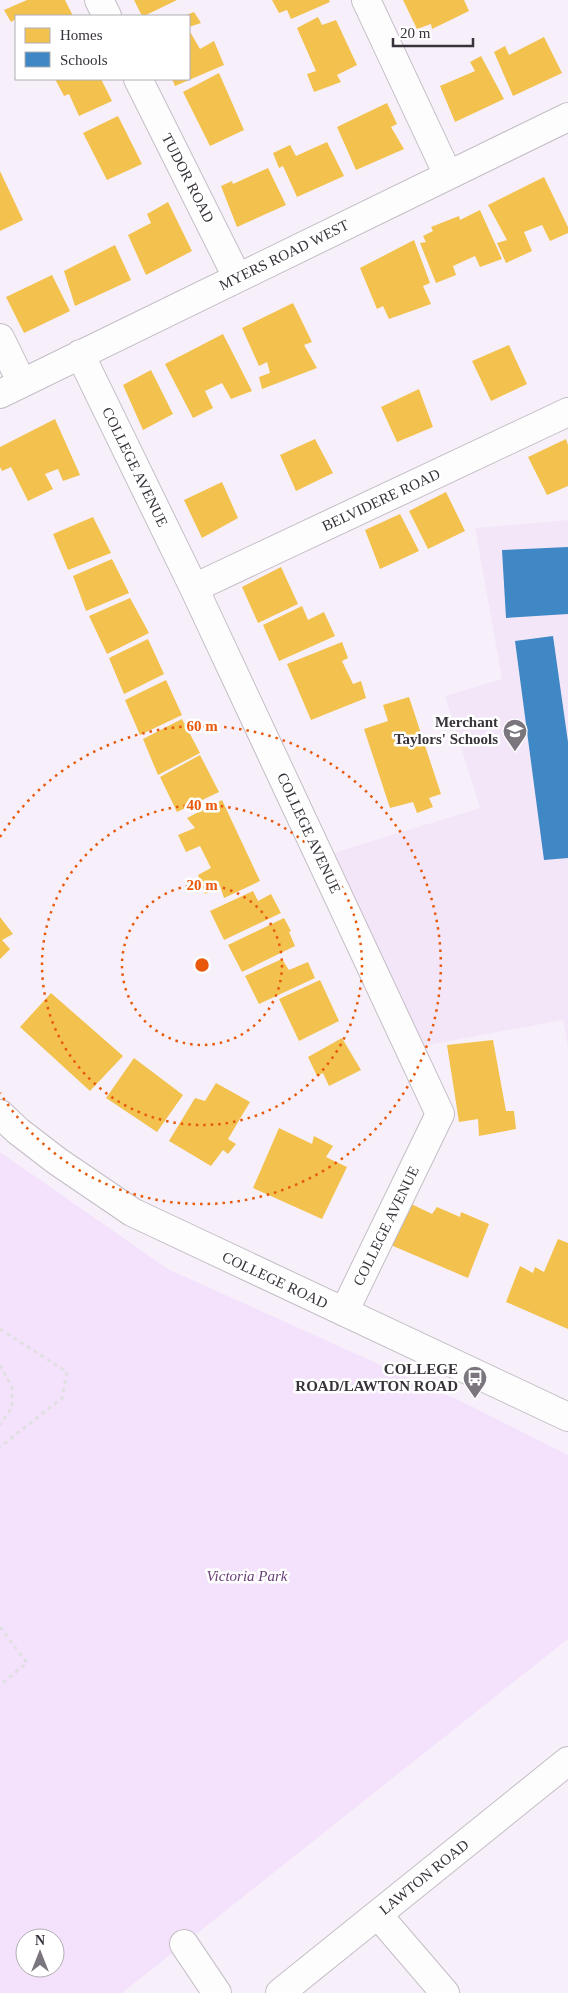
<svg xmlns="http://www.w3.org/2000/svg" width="568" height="1993" font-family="'Times New Roman',serif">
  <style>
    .built { fill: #f3e6f9 }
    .green { fill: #f4e2fc; fill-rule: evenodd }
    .homes { fill: #f2c14e }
    .schools { fill: #3f88c5 }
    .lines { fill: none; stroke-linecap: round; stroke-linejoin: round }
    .minor-casing { stroke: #c3bdc5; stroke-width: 30 }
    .path { stroke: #e1dfe2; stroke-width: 3; stroke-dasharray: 4 4; stroke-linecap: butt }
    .minor { stroke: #fefdfe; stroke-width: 28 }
    .ring { fill: none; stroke: #e8590c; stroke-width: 2.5; stroke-dasharray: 2.5 5 }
    .labels { text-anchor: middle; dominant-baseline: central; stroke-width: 5; stroke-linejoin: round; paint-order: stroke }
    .street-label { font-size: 15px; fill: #38333b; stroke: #fff }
    .poi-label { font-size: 15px; font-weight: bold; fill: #38333b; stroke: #fff; text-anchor: end }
    .park-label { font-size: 15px; font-style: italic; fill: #683f78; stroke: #fff }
    .centre { fill: #e8590c; stroke: #fff; stroke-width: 2.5 }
    .ring-label { font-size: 15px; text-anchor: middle; font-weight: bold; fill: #e8590c; stroke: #fff; stroke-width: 5; stroke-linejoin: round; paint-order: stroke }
  </style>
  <rect width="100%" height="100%" fill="#f7f0fa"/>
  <path class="built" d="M568,520V1047L563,1020L407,1049L320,857L480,808L445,696L502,679L475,528Z"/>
  <path class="green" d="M0,1152L168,1269L469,1405L568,1455V1639L122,1993H0ZM25,1938H55V1968H25Z"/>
  <path class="homes" d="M27,0H65L73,16L22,15L16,16V19L11,22L4,10Z
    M134,0H177L144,16H142Z
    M272,0H329L330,2L291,19L287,10L279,13Z
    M403,0H464L469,11L432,29L431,24L417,29Z
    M194,12L201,23L189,27V16H184Z
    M318,17L322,25L336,20L357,65L337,75L341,82L314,92L307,74L316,71L297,28Z
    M189,30L200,49L214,41L224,65L175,86L172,79H189Z
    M544,37L562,73L513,96L494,52L505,46L509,55Z
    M481,56L504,99L455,122L440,86L475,71L470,62Z
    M219,73L244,130L210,146L183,92Z
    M55,79H101L112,101L79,116L69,94L64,96Z
    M387,103L397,124L391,127L404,149L356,170L337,127Z
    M118,116L142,164L107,180L83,133Z
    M327,142L344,176L297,197L283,166L279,168L273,153L290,145L296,156Z
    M268,168L286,205L237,227L221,186L232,181L233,184Z
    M0,171L23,220L0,231Z
    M544,177L568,227V233L550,241L542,225L524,232L532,251L506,263L497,243L507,240L488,205Z
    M168,202L192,251L146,275L128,235L151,223L147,214Z
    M480,210L502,259L480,267L475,256L453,266L456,275L436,283L420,243L426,242L423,236L433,231L431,227L459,216L460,220Z
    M414,240L430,283L423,286L431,304L389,319L383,306L377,309L360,268Z
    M115,245L131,280L75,306L64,271Z
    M52,275L70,311L24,333L6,297Z
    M293,303L312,342L304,345L317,368L262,389L259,377L270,373L267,362L259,366L242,328Z
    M223,334L252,391L231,399L222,383L205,391L213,408L193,418L165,364Z
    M509,345L527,384L491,401L472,361Z
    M151,370L173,414L143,430L123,385Z
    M419,389L433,427L397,442L381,407Z
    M55,419L80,475L63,481L58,469L45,474L53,489L28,501L11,467L2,471L0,467V447Z
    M315,439L333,473L296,491L280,455Z
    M566,439L568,445V486L547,495L528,457Z
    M222,482L238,518L202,538L184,500Z
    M446,492L465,531L428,549L409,511Z
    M400,514L419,551L380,569L365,530Z
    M93,517L111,553L68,570L53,534Z
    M112,559L129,593L86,611L73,576Z
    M281,567L298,604L258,623L242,587Z
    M130,598L149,633L107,654L89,616Z
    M302,606L308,620L324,612L335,636L279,661L263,625Z
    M148,639L164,674L124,694L109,658Z
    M342,642L348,658L342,661L353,684L361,681L366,698L311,720L287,664Z
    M166,680L182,715L140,735L125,700Z
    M409,697L441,794L429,798L433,807L417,813L413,802L390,808L364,729L388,721L383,705Z
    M182,719L200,753L158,775L143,739Z
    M200,755L219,792L177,812L160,777Z
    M222,800L260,881L224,898L220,886L205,894L198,875L211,868L200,846L186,852L178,835L195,828L187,818Z
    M253,891L258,901L271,894L281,913L224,940L210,911Z
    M0,917L13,934L2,940L10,949L0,959Z
    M284,918L291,931L289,932L295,946L242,972L228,945Z
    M282,959L289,970L308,962L315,978L259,1004L245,976Z
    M320,980L339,1021L299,1041L279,999Z
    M51,993L123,1056L90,1091L20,1027Z
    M342,1038L361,1070L329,1086L323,1073L317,1076L308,1057Z
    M493,1040L506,1111H514L516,1129L479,1136L478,1119L459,1122L447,1045Z
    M134,1058L183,1095L157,1132L106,1098Z
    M216,1083L250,1102L228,1139L236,1144L228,1154L223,1150L211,1166L169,1141L195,1098L205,1101Z
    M279,1128L312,1144L314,1136L333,1146L326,1157L347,1167L322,1219L253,1188Z
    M403,1200L432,1214L437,1207L460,1217L461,1212L489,1224L468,1278L386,1243Z
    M558,1239L568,1243V1329L506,1302L520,1266L533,1273L535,1267L544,1272Z"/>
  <path class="schools" d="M568,547V614L506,618L502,550Z
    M553,636L568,742V858L544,860L515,641Z"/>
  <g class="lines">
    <defs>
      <path id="minor" d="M99,0L107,16
        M366,0L448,175
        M138,79L237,277
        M0,338L22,383
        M80,354L194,588L440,1114L344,1312
        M0,394L568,117
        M194,588L568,412
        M0,1114L18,1131L57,1161L132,1212L568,1417
        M378,1915L445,1993
        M184,1944L217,1993
        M280,1993L568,1761"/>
    </defs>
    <use href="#minor" class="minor-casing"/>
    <path class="path" d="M0,1329L67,1372L62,1398L0,1447
      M0,1365L12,1387V1407L0,1425
      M0,1627L27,1663L0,1685"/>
    <use href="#minor" class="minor"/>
  </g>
  <g class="ring">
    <circle cx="202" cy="965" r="80"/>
    <circle cx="202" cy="965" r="160"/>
    <path d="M0 837A239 239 0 1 1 0 1093"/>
  </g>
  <defs>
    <symbol id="school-pin" viewBox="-11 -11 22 30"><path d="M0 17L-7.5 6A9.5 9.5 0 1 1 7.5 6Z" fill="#7b757e" stroke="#fff"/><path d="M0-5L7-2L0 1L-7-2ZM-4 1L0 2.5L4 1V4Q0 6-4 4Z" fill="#fff"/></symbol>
    <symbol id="bus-pin" viewBox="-11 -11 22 30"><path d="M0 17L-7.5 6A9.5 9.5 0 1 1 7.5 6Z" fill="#7b757e" stroke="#fff"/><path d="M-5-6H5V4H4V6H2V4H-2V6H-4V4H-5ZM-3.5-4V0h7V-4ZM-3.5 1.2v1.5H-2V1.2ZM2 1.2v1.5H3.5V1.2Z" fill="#fff"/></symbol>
  </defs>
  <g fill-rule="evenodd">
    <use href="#school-pin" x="501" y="717" width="28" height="38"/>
    <use href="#bus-pin" x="461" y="1364" width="28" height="38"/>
  </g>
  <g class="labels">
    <g class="street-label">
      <text transform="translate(188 178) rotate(63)">TUDOR ROAD</text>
      <text transform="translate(284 255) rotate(-26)">MYERS ROAD WEST</text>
      <text transform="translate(135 467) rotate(64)">COLLEGE AVENUE</text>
      <text transform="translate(381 500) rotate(-25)">BELVIDERE ROAD</text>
      <text transform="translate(309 833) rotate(65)">COLLEGE AVENUE</text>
      <text transform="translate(386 1226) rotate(-64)">COLLEGE AVENUE</text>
      <text transform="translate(275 1280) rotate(25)">COLLEGE ROAD</text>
      <text transform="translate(424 1877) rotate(-39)">LAWTON ROAD</text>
    </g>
    <g class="poi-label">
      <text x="498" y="722">Merchant<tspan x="498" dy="17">Taylors' Schools</tspan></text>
      <text x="458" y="1369">COLLEGE<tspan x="458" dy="17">ROAD/LAWTON ROAD</tspan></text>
    </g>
    <g class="park-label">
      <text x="247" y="1576">Victoria Park</text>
    </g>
  </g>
  <circle cx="202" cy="965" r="8" class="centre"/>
  <g class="ring-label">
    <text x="202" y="731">60 m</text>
    <text x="202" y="810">40 m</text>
    <text x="202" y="890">20 m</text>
  </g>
  <rect x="15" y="15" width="175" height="65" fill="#ffffff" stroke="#afadb1"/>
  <rect x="25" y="28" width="25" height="15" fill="#f2c14e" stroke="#afadb1"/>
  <text x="60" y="40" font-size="15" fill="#38333b">Homes</text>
  <rect x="25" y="52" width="25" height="15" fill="#3f88c5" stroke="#afadb1"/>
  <text x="60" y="65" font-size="15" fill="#38333b">Schools</text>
  <g transform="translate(40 1953)"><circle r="24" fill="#ffffff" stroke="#afadb1"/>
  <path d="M0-4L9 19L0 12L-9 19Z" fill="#7b757e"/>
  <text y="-8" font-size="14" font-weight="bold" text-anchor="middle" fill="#38333b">N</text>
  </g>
  <path d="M393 38v8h80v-8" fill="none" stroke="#38333b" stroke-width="2.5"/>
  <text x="400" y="38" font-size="15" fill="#38333b" stroke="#ffffff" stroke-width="4" paint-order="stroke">20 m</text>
</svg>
